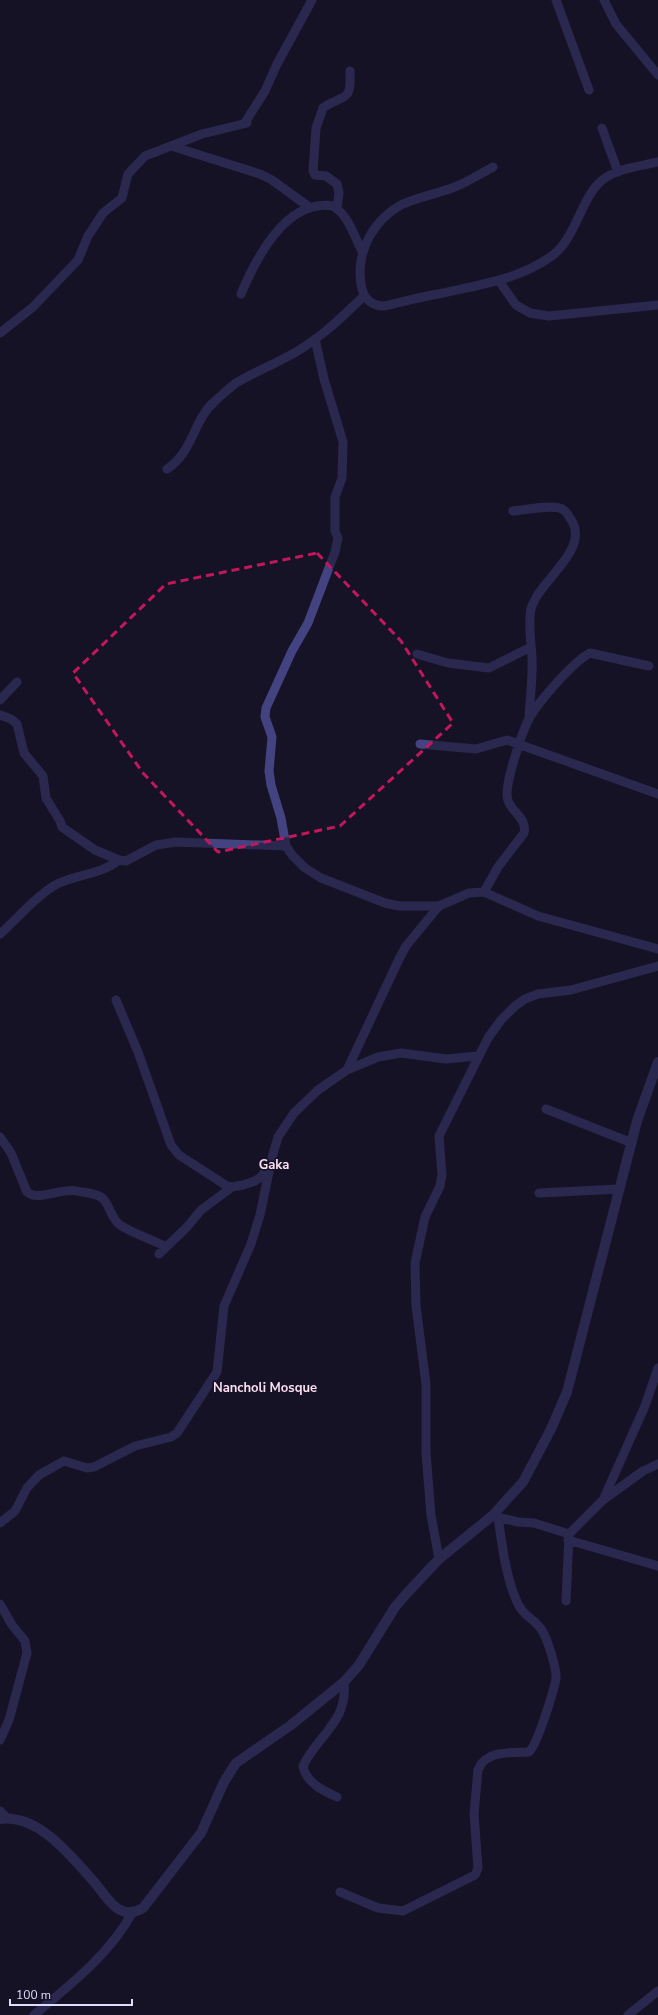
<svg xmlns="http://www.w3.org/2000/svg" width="658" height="2015" font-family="'Nunito Sans',sans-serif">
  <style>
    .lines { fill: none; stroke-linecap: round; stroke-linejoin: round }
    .minor { stroke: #444381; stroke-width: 9 }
    .tertiary { stroke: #444381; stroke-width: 10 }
    .marked { fill: none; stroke: #c2185b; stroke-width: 3; stroke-dasharray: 8 5; stroke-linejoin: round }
    .labels { text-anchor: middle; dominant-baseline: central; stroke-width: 3.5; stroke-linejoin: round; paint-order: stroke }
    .quarter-label { font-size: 13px; font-weight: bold; fill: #fcdef1; stroke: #161327 }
  </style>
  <rect width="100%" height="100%" fill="#161327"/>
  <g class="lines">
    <path class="minor" d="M556,0L589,90
      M604,0L616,24L658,75
      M602,128L618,172
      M171,146L260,174L272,180L309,207
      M493,167C480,174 466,183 452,188C436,194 418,197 403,204C372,220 354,255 362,289C365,300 373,306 384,306C402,302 420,297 438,294C478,285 519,280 553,255C577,237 582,193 605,178C620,168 641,166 658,162
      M337,208L339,193L337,184L326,176L315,175L313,171L316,128L323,108C329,102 345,99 348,93C351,88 350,77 350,71
      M499,281L516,305L530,313L549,316L658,305
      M241,294C254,263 279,212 317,206C324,205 332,204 337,209C349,218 355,238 362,251
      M0,333L33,307L78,260L88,236L103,213L122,198L128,174L145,156L202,134L247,123L246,121L265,91L277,64L312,0
      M315,339L324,379L343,442L342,478L335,497V531L338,538L335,552L308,623L292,651L266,708L265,717L272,737L269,771L271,785L281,818L286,846L292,855L305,868L321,878L385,903L399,906H439
      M167,469C194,451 193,420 215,401C222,395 229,388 236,383C258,370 283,361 304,347C326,333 345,314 364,296
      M513,511C524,510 553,504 562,509C567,511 570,518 573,523C587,552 538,582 531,609C528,624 531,642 532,657C533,677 530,698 529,718
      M417,654L448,663L489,668L531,647
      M0,700L17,682
      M0,715L11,719L17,724L24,753L43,776L46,798L60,821L62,827L95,850L119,860
      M420,744L476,749L507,740L658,794
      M484,892L498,867L524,833C528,817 508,811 507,796C506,781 522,731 530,717C540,700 573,662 590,653L649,666
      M0,934C16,920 40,892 59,883C79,874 102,874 119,860L126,861L156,845L176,842L286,846
      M116,1000L138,1052L171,1145L179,1155L227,1186L232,1187L243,1185L255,1181L261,1177L270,1164L278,1137L294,1113L318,1090L347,1070L399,959L406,946L439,906L469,893L484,892L538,916L658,949
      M347,1070L378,1057L401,1053L446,1059L478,1056
      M546,1109L632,1143
      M0,1137L11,1153L27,1192C38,1202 63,1187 77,1191C85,1193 94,1193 101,1197C110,1203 110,1218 120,1225C134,1234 151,1239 166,1247
      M539,1193L620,1189
      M159,1254L187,1227L201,1210L232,1187
      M603,1500L645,1406L658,1368
      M493,1516L518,1522L534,1523L569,1534L603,1500L643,1471L658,1464
      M0,1523L15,1511L27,1488L39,1475L64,1461L87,1468L94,1467L135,1446L171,1437L177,1433L217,1372L224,1306L251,1244L260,1215L270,1167
      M568,1540L658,1566
      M439,1559L431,1515L426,1453V1384L416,1306L415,1263L425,1217L440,1186L442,1175L439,1136L488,1038L501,1020L515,1006L525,999L538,994L571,990L658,966
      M566,1601L569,1535
      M0,1604L12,1625L25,1641L27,1653L9,1720L0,1740
      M337,1797C324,1791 306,1783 303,1766C318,1734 348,1723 344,1682
      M0,1811L7,1818
      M340,1892L378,1908L403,1911L475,1875L478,1868L474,1814L478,1770C485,1750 511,1753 529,1752C538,1743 553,1693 556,1679C557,1669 547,1637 541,1629C532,1616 522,1617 515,1597C505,1572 502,1544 498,1517
      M34,2015C70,1985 110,1954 132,1913
      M628,2015L658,1991"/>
    <path class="tertiary" d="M0,1819C39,1814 72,1857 95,1883C102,1891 110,1905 120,1910C128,1914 135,1913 143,1908L201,1833L224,1782L236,1763L291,1725L344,1682L359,1665L395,1607L408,1592L439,1559L492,1516L523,1482L551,1429L567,1392L637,1121L658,1062"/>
  </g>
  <path d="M0 0H658V2015H0ZM317,553L401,641L453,723L340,826L218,852L143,773L73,673L166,584Z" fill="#161327" fill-opacity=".55" fill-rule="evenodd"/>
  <path class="marked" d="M317,553L401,641L453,723L340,826L218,852L143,773L73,673L166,584Z"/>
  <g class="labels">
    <g class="quarter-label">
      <text x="274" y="1165">Gaka</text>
      <text x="265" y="1388">Nancholi Mosque</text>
    </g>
  </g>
  <path d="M10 1999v6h122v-6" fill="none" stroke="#e0dcfb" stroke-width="2"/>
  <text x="16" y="1999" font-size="12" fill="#e0dcfb" stroke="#161327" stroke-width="3" paint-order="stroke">100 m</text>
</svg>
